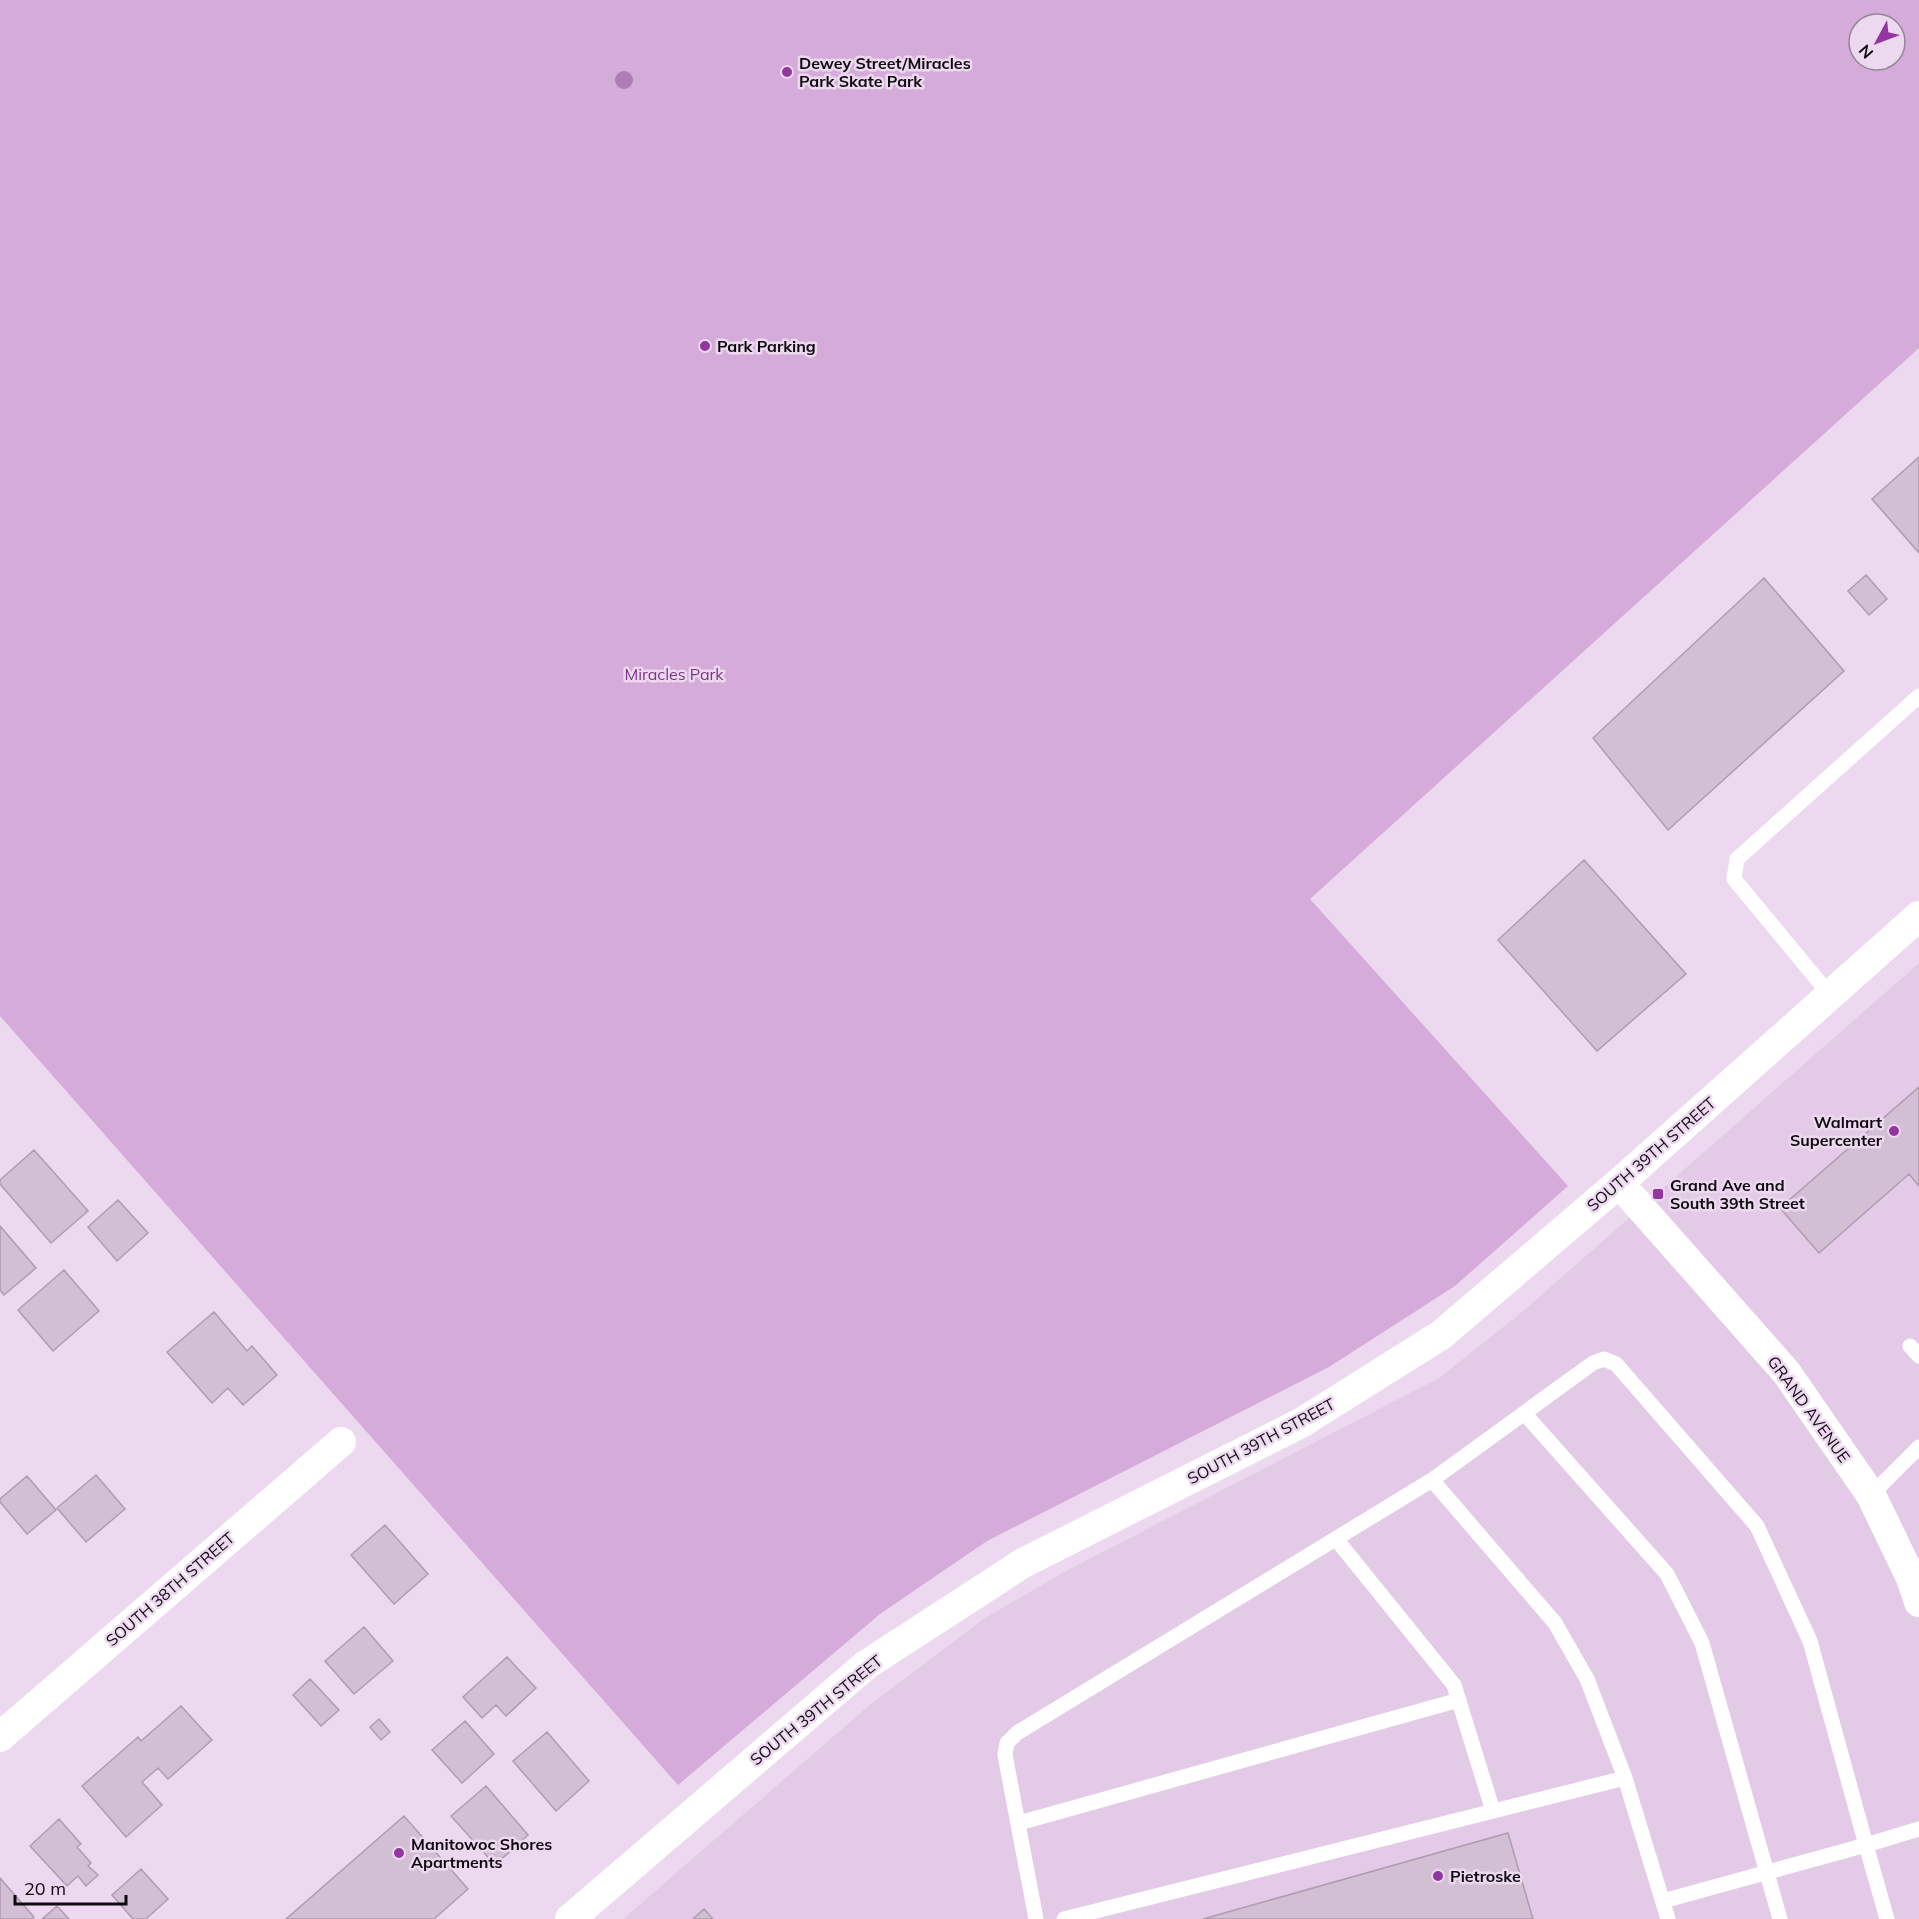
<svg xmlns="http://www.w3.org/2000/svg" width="1919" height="1919" font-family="Mulish,sans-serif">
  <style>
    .built { fill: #e3cae6 }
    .green { fill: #d5abda; fill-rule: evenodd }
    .building { fill: #d2bfd4; stroke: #af9cb1; stroke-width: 1.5 }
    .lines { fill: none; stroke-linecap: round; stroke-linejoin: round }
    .service { stroke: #fff; stroke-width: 15 }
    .minor { stroke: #fff; stroke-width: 30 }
    .tree { fill: #af7db6 }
    .poi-dot { fill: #9436a0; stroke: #edd9ef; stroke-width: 2 }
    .labels { text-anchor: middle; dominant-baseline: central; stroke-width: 5; stroke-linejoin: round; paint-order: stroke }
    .poi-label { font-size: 16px; font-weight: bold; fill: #0f0910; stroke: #edd9ef; text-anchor: start }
    .park-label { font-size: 16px; fill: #7d3187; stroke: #edd9ef }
    .street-label { font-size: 16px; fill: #0f0910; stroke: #edd9ef }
  </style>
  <rect width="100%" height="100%" fill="#edd9ef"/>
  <path class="built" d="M1919,963V1919H623L872,1703L985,1618L1064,1572L1439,1378L1522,1312Z"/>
  <path class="green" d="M0,0H1919V348L1310,899L1568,1186L1455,1286L1329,1367L987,1541L880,1614L678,1785L0,1016ZM1859,24H1895V60H1859Z"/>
  <path class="building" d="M1919,457V553L1872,499Z
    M1866,575L1887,599L1869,615L1848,591Z
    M1764,578L1844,671L1668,830L1593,738Z
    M1584,860L1686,974L1597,1051L1498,940Z
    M1919,1087V1186L1909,1174L1819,1253L1780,1208Z
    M34,1150L88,1211L51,1243L0,1184V1180Z
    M118,1200L148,1233L117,1261L88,1227Z
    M0,1226L36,1268L4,1295L0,1290Z
    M64,1270L99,1311L53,1351L18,1310Z
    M214,1312L247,1351L252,1346L277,1375L243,1405L228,1388L212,1403L167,1352Z
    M96,1475L125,1509L86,1542L57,1508Z
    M27,1476L56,1510L27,1534L0,1502V1499Z
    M385,1525L428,1574L394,1604L351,1555Z
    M364,1627L393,1661L354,1694L325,1661Z
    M507,1657L536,1688L506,1716L496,1705L482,1718L463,1697Z
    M310,1679L339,1710L321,1726L293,1695Z
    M181,1706L212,1740L168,1779L158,1768L142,1782L162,1805L126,1837L82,1786L138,1737L141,1741Z
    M379,1719L390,1732L381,1740L370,1727Z
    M465,1721L494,1754L462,1783L432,1750Z
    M547,1732L589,1781L556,1811L513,1761Z
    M486,1786L528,1835L495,1865L451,1816Z
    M404,1816L468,1889L434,1919H286Z
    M59,1819L81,1844L77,1847L91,1863L88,1866L98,1875L86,1886L78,1876L67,1886L30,1846Z
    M1508,1833L1533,1919H1203Z
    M141,1869L168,1899L146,1919H133L112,1895Z
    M0,1878L34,1917L32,1919H0Z
    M57,1906L69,1919H42Z
    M704,1909L713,1919H693Z"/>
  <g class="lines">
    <path class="service" d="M1830,995L1734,879L1737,859L1919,696
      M1910,1346L1919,1356
      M1524,1413L1667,1574L1702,1643L1780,1919
      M1871,1495L1919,1447
      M1336,1539L1454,1685L1493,1811
      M1625,1778L1668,1919
      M1019,1823L1459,1700
      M1663,1901L1866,1845L1887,1919
      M1036,1919L1005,1755L1007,1743L1017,1733L1432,1480L1593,1363L1604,1359L1616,1364L1757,1526L1810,1641L1866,1845L1919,1829
      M1064,1919L1625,1778L1587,1679L1555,1623L1432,1480"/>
    <path class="minor" d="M1619,1183L1786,1372L1871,1495L1911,1578L1919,1602
      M0,1737L341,1442
      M570,1919L866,1665L1023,1563L1301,1423L1441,1335L1619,1183L1919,916"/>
  </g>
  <circle class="tree" cx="624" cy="80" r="9"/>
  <g class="poi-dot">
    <circle cx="787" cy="72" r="6"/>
    <circle cx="705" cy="346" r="6"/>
    <circle cx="1894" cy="1131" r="6"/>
    <rect x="1652" y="1188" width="12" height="12" rx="3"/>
    <circle cx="399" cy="1853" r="6"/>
    <circle cx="1438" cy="1876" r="6"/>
  </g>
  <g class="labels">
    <g class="poi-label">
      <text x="799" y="63">Dewey Street/Miracles<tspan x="799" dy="18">Park Skate Park</tspan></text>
      <text x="717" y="346">Park Parking</text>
      <text x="1882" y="1122" text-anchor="end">Walmart<tspan x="1882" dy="18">Supercenter</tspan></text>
      <text x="1670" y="1185">Grand Ave and<tspan x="1670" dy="18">South 39th Street</tspan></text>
      <text x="411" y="1844">Manitowoc Shores<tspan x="411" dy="18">Apartments</tspan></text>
      <text x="1450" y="1876">Pietroske</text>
    </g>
    <g class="park-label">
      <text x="674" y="674">Miracles Park</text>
    </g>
    <g class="street-label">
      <text transform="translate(1651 1154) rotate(-41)">SOUTH 39TH STREET</text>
      <text transform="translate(1809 1409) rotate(54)">GRAND AVENUE</text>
      <text transform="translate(1261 1441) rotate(-28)">SOUTH 39TH STREET</text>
      <text transform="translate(170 1589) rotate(-41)">SOUTH 38TH STREET</text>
      <text transform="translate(816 1710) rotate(-39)">SOUTH 39TH STREET</text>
    </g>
  </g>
  <g transform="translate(1877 42) rotate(229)"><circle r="28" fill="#edd9ef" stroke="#948696" stroke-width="1.5"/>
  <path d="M0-4.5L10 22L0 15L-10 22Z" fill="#9436a0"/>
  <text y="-9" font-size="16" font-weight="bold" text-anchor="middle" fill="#0f0910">N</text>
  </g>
  <path d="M15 1895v9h111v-9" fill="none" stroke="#0f0910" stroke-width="3"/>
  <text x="24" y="1895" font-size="18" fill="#0f0910" stroke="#edd9ef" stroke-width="4.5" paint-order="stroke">20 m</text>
</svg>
